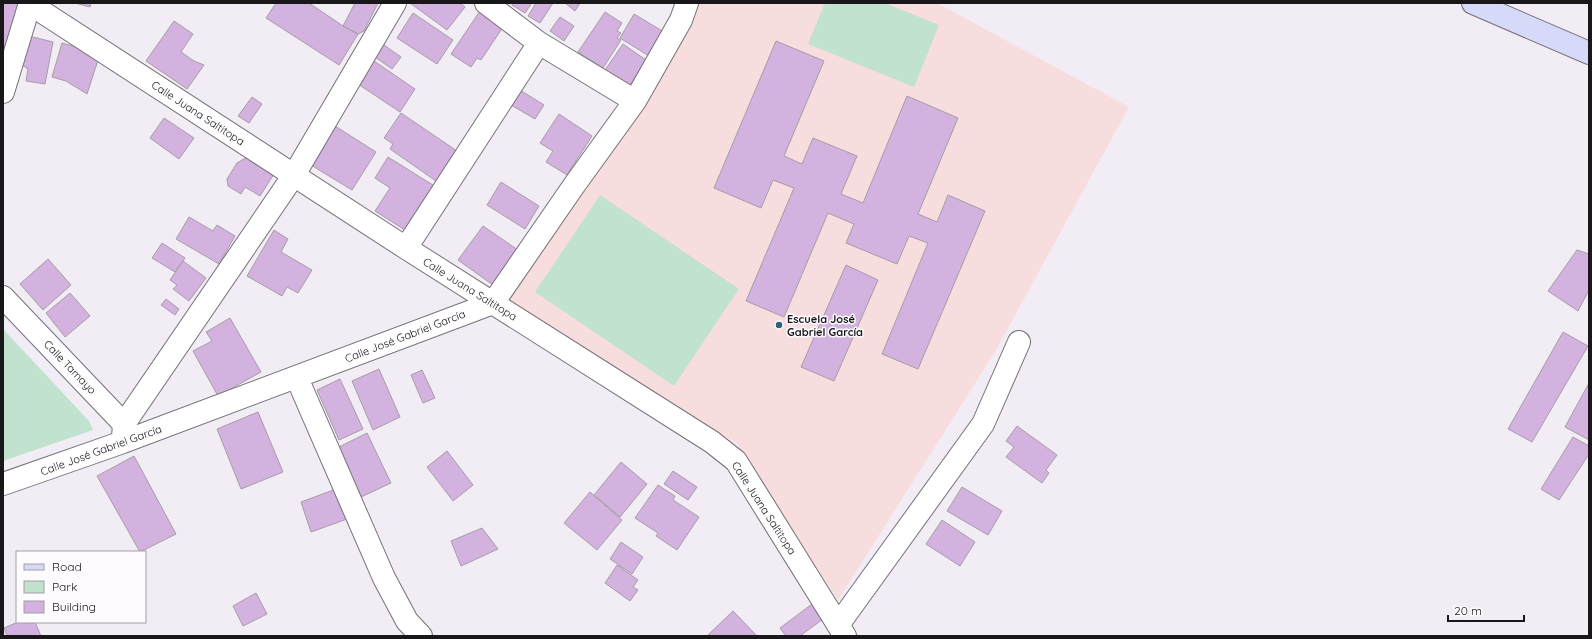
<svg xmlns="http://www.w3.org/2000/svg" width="1592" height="639" font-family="Quicksand,sans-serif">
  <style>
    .education { fill: #f8ddde }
    .green { fill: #c1e2ce }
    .building { fill: #d3b2df; stroke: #a49ea6 }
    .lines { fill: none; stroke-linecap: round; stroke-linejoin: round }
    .street-casing { stroke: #767078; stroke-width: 24 }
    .secondary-casing { stroke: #767078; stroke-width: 24 }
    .street { stroke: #fff; stroke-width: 22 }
    .secondary { stroke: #d7d9f9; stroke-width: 22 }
    .poi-dot { fill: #2b627d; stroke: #fdfbfe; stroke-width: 1.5 }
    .labels { text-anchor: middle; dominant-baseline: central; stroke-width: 3; stroke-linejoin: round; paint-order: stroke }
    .street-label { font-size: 11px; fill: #19171a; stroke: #fdfbfe }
    .poi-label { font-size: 11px; font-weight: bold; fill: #19171a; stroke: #fdfbfe; text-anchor: start }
  </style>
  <rect width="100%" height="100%" fill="#f2ecf5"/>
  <path class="education" d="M700,3H937L1129,107L995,352L838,600L736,443L505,297L664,71Z"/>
  <path class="green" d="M825,3H885L939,25L914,87L808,44Z
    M600,195L739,289L674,386L535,292Z
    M3,329L89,421L93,430L3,461Z"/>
  <path class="building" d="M3,3H22L13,47L3,45Z
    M75,3H91L90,7Z
    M276,3H309L343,26L358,34L339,65L266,18Z
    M355,3H378L364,31L358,34L343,26Z
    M410,3H460L465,7L447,30Z
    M513,3H532L525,13L512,5Z
    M536,3H553L540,23L528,16Z
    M565,3H580L575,11Z
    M484,5L507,21L481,60L477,58L471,67L451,54Z
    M605,12L622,23L617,31L621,33L617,38L621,40L603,68L578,52Z
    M413,13L453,40L437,64L397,38Z
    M634,14L664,32L649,56L620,38Z
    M560,17L574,26L564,41L550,31Z
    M174,21L193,34L181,52L194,61L204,65L187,89L146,61Z
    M29,36L53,42L45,84L26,81L28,69L22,65Z
    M776,41L824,61L784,156L802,164L813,138L857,156L841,194L863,203L907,96L958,118L918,214L937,222L948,195L985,211L918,369L882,354L928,243L909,236L897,264L846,243L854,224L828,213L784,317L746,301L794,188L773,180L761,208L714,188Z
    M62,43L100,54L87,94L66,81L52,77Z
    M381,43L401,57L392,69L372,55Z
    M623,44L646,60L629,87L605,70Z
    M374,61L415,89L400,112L358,84Z
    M520,90L544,105L535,119L511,105Z
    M252,97L262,104L249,123L238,116Z
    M401,113L457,151L436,181L390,149L393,144L384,138Z
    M559,114L592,136L567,175L546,162L553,151L540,143Z
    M164,118L194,138L179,159L150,138Z
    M335,126L376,152L352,190L311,165Z
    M249,156L274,174L260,196L245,187L241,194L228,186L227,179L237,163Z
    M388,157L436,187L408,232L375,211L390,188L375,178Z
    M501,182L539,206L525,229L487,205Z
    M189,217L213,231L217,225L235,236L219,264L176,239Z
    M483,226L518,250L493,285L458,260Z
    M274,230L288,239L281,252L312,270L298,293L287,287L282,296L247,276Z
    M162,243L185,258L175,272L152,258Z
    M1577,250L1589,254V290L1578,311L1548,291Z
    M48,259L71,285L43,310L20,284Z
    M183,261L206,278L189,301L173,289L177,285L170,280Z
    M846,265L878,280L834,381L801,367Z
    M70,293L90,316L65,337L46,313Z
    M166,299L179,309L175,315L161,305Z
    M230,318L261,372L218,396L193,351L212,341L206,332Z
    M1563,332L1588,346L1532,442L1508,429Z
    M379,369L400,417L373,430L352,381Z
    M422,370L435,398L423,403L411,375Z
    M340,379L363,429L339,440L317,390Z
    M1589,383V440L1565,427Z
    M258,412L283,472L241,489L217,429Z
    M1017,426L1057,455L1046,470L1049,473L1042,483L1006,457L1014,447L1006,441Z
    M367,433L391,483L361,497L337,448Z
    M1573,437L1589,446V454L1559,500L1541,489Z
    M447,451L473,485L453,501L427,467Z
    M134,456L176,534L140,552L97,476Z
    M621,462L647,484L620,517L594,495Z
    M673,471L697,487L688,500L664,484Z
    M658,485L675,496L673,500L699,517L677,550L656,536L658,533L635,518Z
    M962,487L1002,511L988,535L947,511Z
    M336,489L347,519L311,532L301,502Z
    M590,492L622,520L597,550L564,523Z
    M942,520L975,542L960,566L926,544Z
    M482,528L498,549L461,566L451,541Z
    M621,542L643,557L632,574L610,559Z
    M617,565L638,580L633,587L638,590L630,601L605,583Z
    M256,593L267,614L243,626L233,606Z
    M816,601L827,616L800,636H786L780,628Z
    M733,611L757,636H707Z
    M18,622H35L41,636H7L4,628Z"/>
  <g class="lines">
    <defs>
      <path id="street" d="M486,3L539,43L635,101
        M30,4L406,248L712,442L736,461L845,636
        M3,92L30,3
        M406,248L539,43
        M3,297L124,424L123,437
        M297,378L384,578L407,621L421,636
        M124,424L294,175L395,3
        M3,484L123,442L493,303L575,184L635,101L681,20L687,3
        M838,625L983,424L1019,342"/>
      <path id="secondary" d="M1473,3L1589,53"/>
    </defs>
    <use href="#street" class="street-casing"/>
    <use href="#secondary" class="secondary-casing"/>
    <use href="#street" class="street"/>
    <use href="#secondary" class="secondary"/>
  </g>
  <circle class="poi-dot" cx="779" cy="325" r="4"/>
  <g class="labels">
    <g class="street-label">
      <text transform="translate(198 113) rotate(33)">Calle Juana Saltitopa</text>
      <text transform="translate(470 289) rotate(32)">Calle Juana Saltitopa</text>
      <text transform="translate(405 336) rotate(-21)">Calle José Gabriel García</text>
      <text transform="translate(70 367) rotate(46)">Calle Tamayo</text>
      <text transform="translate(101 450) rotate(-20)">Calle José Gabriel García</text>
      <text transform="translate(764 508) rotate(57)">Calle Juana Saltitopa</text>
    </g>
    <g class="poi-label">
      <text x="787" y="319">Escuela José<tspan x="787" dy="13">Gabriel García</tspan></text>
    </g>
  </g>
  <rect width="1592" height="639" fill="none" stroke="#19171a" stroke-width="8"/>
  <rect x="16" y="551" width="130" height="72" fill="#fdfbfe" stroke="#a2a0a3"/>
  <rect x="24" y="564" width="20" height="6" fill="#d7d9f9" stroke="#a2a0a3"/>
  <text x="52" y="571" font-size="12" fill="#19171a">Road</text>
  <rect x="24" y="581" width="20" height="12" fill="#c1e2ce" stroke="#a2a0a3"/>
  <text x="52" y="591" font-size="12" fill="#19171a">Park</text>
  <rect x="24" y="601" width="20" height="12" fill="#d3b2df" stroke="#a2a0a3"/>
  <text x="52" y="611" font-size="12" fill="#19171a">Building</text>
  <path d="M1448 615v6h76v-6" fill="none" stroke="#19171a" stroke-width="2"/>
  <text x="1454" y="615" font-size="12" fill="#19171a" stroke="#fdfbfe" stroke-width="3" paint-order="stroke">20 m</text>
</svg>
